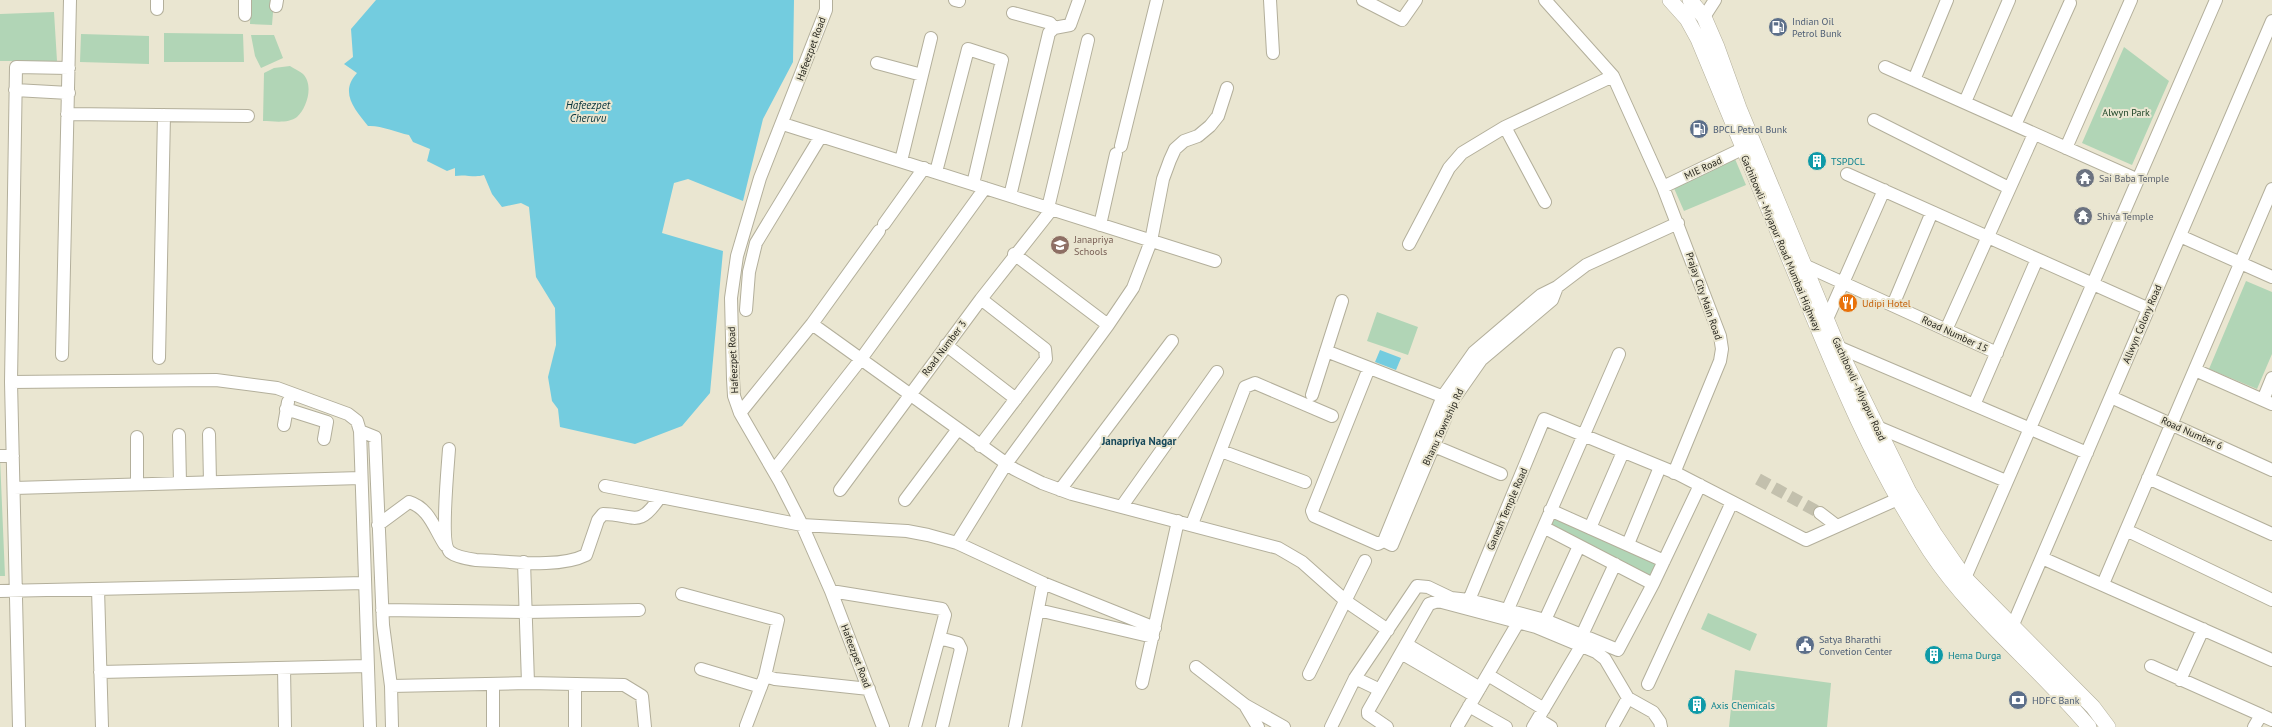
<svg xmlns="http://www.w3.org/2000/svg" width="2272" height="727" font-family="'PT Sans',sans-serif">
  <style>
    .green { fill: #b1d5b6 }
    .water { fill: #73ccdf }
    .lines { fill: none; stroke-linecap: round; stroke-linejoin: round }
    .minor-tunnel { stroke: #c3c0ad; stroke-width: 12; stroke-dasharray: 12 6; stroke-linecap: butt }
    .minor-casing { stroke: #b3af9b; stroke-width: 14 }
    .major-casing { stroke: #b3af9b; stroke-width: 16 }
    .minor { stroke: #fff; stroke-width: 12 }
    .major { stroke: #fff; stroke-width: 15 }
    .labels { text-anchor: middle; dominant-baseline: central; stroke-width: 4; stroke-linejoin: round; paint-order: stroke }
    .service-label { font-size: 10px; fill: #4e5e75; stroke: #eae6d1; text-anchor: start }
    .street-label { font-size: 10px; fill: #28271f; stroke: #eae6d1 }
    .park-label { font-size: 10px; fill: #143d1e; stroke: #eae6d1 }
    .culture-label { font-size: 10px; fill: #0d838f; stroke: #eae6d1; text-anchor: start }
    .worship-label { font-size: 10px; fill: #5b616d; stroke: #eae6d1; text-anchor: start }
    .education-label { font-size: 10px; fill: #785e54; stroke: #eae6d1; text-anchor: start }
    .food-label { font-size: 10px; fill: #c56008; stroke: #eae6d1; text-anchor: start }
    .water-label { font-size: 11px; font-style: italic; fill: #06333b; stroke: #eae6d1 }
    .neighbourhood-label { font-size: 11px; font-weight: bold; fill: #154759; stroke: #eae6d1 }
  </style>
  <rect width="100%" height="100%" fill="#eae6d1"/>
  <path class="green" d="M251,0H274L272,25L250,24Z
    M54,12L57,61H0V14Z
    M164,33L243,34L244,62H164Z
    M81,34L149,36V64L80,62Z
    M251,35H274L283,58L261,68L255,56Z
    M2124,47L2169,81L2132,165L2082,143Z
    M290,66C294,69 300,71 303,74C314,85 307,108 297,117C288,124 273,121 263,121L264,73L274,68Z
    M1735,159L1746,185L1684,211L1673,186Z
    M2246,281L2272,292V354L2257,389L2209,369Z
    M1377,312L1418,327L1408,355L1367,341Z
    M0,458L5,576H0Z
    M1550,510L1664,561L1653,584L1545,528Z
    M1708,613L1757,634L1750,651L1701,629Z
    M1735,670L1831,683L1827,727H1729Z"/>
  <path class="water" d="M376,0H794L793,62L763,119L743,201L688,179L674,183L662,233L723,251L710,393L682,426L635,444L560,427L558,409L552,401L548,377L556,345L555,308L536,277L529,207L521,203L502,207L492,194L484,175C475,178 465,174 455,176V168L447,171L427,161L430,149L413,142L409,135C396,132 380,125 368,126C355,109 339,93 357,73L344,64L353,57L351,29Z
    M1380,350L1401,358L1396,370L1375,362Z"/>
  <g class="lines">
    <path class="minor-tunnel" d="M1758,479L1820,513"/>
    <defs>
      <path id="minor" d="M826,0V10L760,178L737,256L731,298L733,379L734,396L740,413L780,482L802,525L831,591L883,727
        M955,0L959,1
        M1270,0L1273,53
        M1363,0L1402,20L1416,0
        M1545,0L1613,76L1663,187L1720,336L1722,349L1720,361L1674,473
        M276,6L277,0
        M157,9V0
        M1013,13L1050,23L1054,28
        M245,15V0
        M1704,17L1715,0
        M877,63L922,75
        M1885,67L2136,179
        M1914,80L1947,0
        M15,90L69,93
        M1965,102L2009,0
        M67,114L248,116
        M1874,120L2009,188
        M783,124L1215,261
        M2015,125L2070,3
        M1505,127L1545,202
        M1121,146L1157,0
        M2066,148L2131,0
        M901,161L931,38
        M936,172L967,53L968,49L1002,60L973,184
        M1847,174L2149,309
        M1663,187L1742,149
        M1010,196L1049,33L1054,28L1070,25L1079,0
        M1048,208L1088,40
        M884,224L924,168
        M1100,225L1116,154
        M2180,236L2272,277
        M1409,244L1449,168L1462,153L1505,127L1613,76
        M1014,254L1108,325
        M1804,265L1997,353
        M1893,305L1932,212
        M746,310L749,272L756,243L821,136
        M1827,319L1884,190
        M812,324L1014,469L1042,483L1072,494L1278,548L1302,562L1347,602L1388,630
        M1946,330L2034,134
        M946,345L1016,399
        M1838,347L2087,453
        M1326,351L1449,399
        M62,355L70,0
        M159,358L164,115
        M1369,368L1312,511L1314,516L1378,544L1384,541L1443,396L1474,352L1541,295L1557,287L1586,265L1678,223
        M2195,370L2272,404
        M11,382L216,380L277,388L348,414L357,421L360,431L370,727
        M1312,395L1342,301
        M2111,397L2272,470
        M2263,400L2272,378
        M1974,405L2037,259
        M286,409L327,422L324,439
        M740,413L812,324L879,231
        M284,425L288,402
        M1875,426L2006,481
        M360,431L375,437L383,625L391,686L528,683L624,685L642,696L645,727
        M209,434L210,482
        M179,435L180,483
        M137,437V484
        M980,446L1046,359L1045,349L981,299
        M1434,446L1501,474
        M449,449C448,465 440,544 450,552C456,557 469,559 476,560C509,561 558,569 586,555L598,520L603,514C634,514 638,530 660,497
        M1221,451L1305,482
        M0,456H13
        M774,470L861,359L985,188
        M2148,478L2272,534
        M605,486L802,525L907,531L928,535L957,543L1043,583L1155,628
        M14,488L361,478
        M840,490L981,299L1052,209
        M1060,490L1172,341
        M905,500L958,429
        M1122,506L1217,372
        M1550,510L1664,561
        M1820,513L1837,526
        M1192,524L1245,387L1255,383L1332,416
        M378,525L409,502C429,508 434,528 445,545
        M1545,528L1653,584
        M1590,528L1623,452
        M2126,530L2272,600
        M1384,541L1392,545L1453,400L1481,360L1552,300L1557,287
        M957,543L1006,464L1108,325L1133,288L1151,241L1163,179L1170,160L1175,149L1184,141L1198,136L1210,126L1218,116L1227,88
        M1628,544L1660,467
        M2042,558L2272,660
        M524,562L528,683
        M1965,578L2216,0
        M2103,584L2272,189
        M98,589L102,727
        M0,591L365,583
        M831,591L942,609L945,615L939,638L958,643L961,649L942,727
        M682,594L778,620L765,676L746,726
        M1469,600L1544,419L1678,474L1806,540L1898,499
        M1508,609L1619,354
        M382,610L525,612L639,610
        M1038,610L1153,637
        M1545,620L1579,546
        M2012,627L2272,21
        M1582,635L1615,564
        M1406,644L1480,688
        M1401,653L1475,696
        M2151,666L2261,715L2254,727
        M1196,667L1245,705L1284,727
        M284,668L285,727
        M701,669L761,687
        M100,672L368,666
        M1309,674L1365,561
        M1488,675L1544,709
        M765,676L775,679L869,689
        M1355,678L1380,690
        M2180,680L2203,629
        M1142,683L1178,521
        M493,684V727
        M1648,684L1732,502
        M391,686L392,727
        M1469,706L1506,727
        M1246,707L1258,727
        M2261,715L2272,720
        M1538,719L1551,727
        M19,727L11,382L16,67L69,68
        M575,727V685
        M915,727L939,638
        M1015,727L1043,583
        M1331,727L1355,678L1417,586L1428,587L1451,598L1469,600L1545,620L1618,650L1653,584L1700,485
        M1387,727L1368,714V711L1429,604L1438,601L1536,627L1596,652L1605,659L1628,698L1653,712L1660,722L1661,727
        M1457,727L1519,621
        M1533,727L1581,646
        M1612,727L1628,698"/>
      <path id="major" d="M1670,0L1687,19L1698,39C1730,118 1763,195 1795,273C1834,368 1873,465 1930,551C1974,617 2038,666 2089,727
        M1690,0L1704,17L1717,47L1739,108L1838,347L1909,492L1934,533L1965,578L2093,707L2108,727"/>
    </defs>
    <use href="#minor" class="minor-casing"/>
    <use href="#major" class="major-casing"/>
    <use href="#minor" class="minor"/>
    <use href="#major" class="major"/>
  </g>
  <defs>
    <symbol id="fuel-disc" viewBox="-11 -11 22 22"><circle r="9.5" fill="#5c6f8a" stroke="#eae6d1"/><path d="M-5.5-6h7V0h2V4h1.3V-2.5L3-4.5l.8-.8L6-3V5H2.5V1h-1V6h-7ZM-4.2-4.7v3.2H.2V-4.7Z" fill="#fff"/></symbol>
    <symbol id="building-disc" viewBox="-11 -11 22 22"><circle r="9.5" fill="#0f9aa8" stroke="#eae6d1"/><path d="M-4-6H4V6H1V3H-1V6H-4ZM-2.5-4.3h1.7v1.8h-1.7ZM.8-4.3h1.7v1.8H.8ZM-2.5-1h1.7V.8h-1.7ZM.8-1h1.7V.8H.8Z" fill="#fff"/></symbol>
    <symbol id="temple-disc" viewBox="-11 -11 22 22"><circle r="9.5" fill="#6b7280" stroke="#eae6d1"/><path d="M0-6L5-2H3V0L6.5 2.5H4V6H1.5V3h-3V6H-4V2.5H-6.5L-3 0V-2H-5Z" fill="#fff"/></symbol>
    <symbol id="school-disc" viewBox="-11 -11 22 22"><circle r="9.5" fill="#8d6e63" stroke="#eae6d1"/><path d="M0-5L7-2L0 1L-7-2ZM-4 1L0 2.5L4 1V4Q0 6-4 4Z" fill="#fff"/></symbol>
    <symbol id="restaurant-disc" viewBox="-11 -11 22 22"><circle r="9.5" fill="#e8710a" stroke="#eae6d1"/><path d="M-5-6h1v4h1v-4h1v4h1v-4h1v5L-1.5 .5V6h-2V.5L-5-1ZM5-6V6H3V1.5H1.5Q1.5-4 5-6Z" fill="#fff"/></symbol>
    <symbol id="civic-disc" viewBox="-11 -11 22 22"><circle r="9.5" fill="#5c6f8a" stroke="#eae6d1"/><path d="M-.6-6.5H3V-4.5H.6V-3L4-1V1h2V6H-6V1h2V-1L-.6-3ZM-1.2 2.5V6h2.4V2.5Z" fill="#fff"/></symbol>
    <symbol id="bank-disc" viewBox="-11 -11 22 22"><circle r="9.5" fill="#5c6f8a" stroke="#eae6d1"/><path d="M-6-4H6V4H-6ZM0-2.3a2.3 2.3 0 1 0 0 4.6a2.3 2.3 0 1 0 0-4.6Z" fill="#fff"/></symbol>
  </defs>
  <g fill-rule="evenodd">
    <use href="#fuel-disc" x="1767" y="16" width="22" height="22"/>
    <use href="#fuel-disc" x="1688" y="118" width="22" height="22"/>
    <use href="#building-disc" x="1806" y="150" width="22" height="22"/>
    <use href="#temple-disc" x="2074" y="167" width="22" height="22"/>
    <use href="#temple-disc" x="2072" y="205" width="22" height="22"/>
    <use href="#school-disc" x="1049" y="234" width="22" height="22"/>
    <use href="#restaurant-disc" x="1837" y="292" width="22" height="22"/>
    <use href="#civic-disc" x="1794" y="634" width="22" height="22"/>
    <use href="#building-disc" x="1923" y="644" width="22" height="22"/>
    <use href="#bank-disc" x="2007" y="689" width="22" height="22"/>
    <use href="#building-disc" x="1686" y="694" width="22" height="22"/>
  </g>
  <g class="labels">
    <g class="service-label">
      <text x="1792" y="21">Indian Oil<tspan x="1792" dy="12">Petrol Bunk</tspan></text>
      <text x="1713" y="129">BPCL Petrol Bunk</text>
      <text x="1819" y="639">Satya Bharathi<tspan x="1819" dy="12">Convetion Center</tspan></text>
      <text x="2032" y="700">HDFC Bank</text>
    </g>
    <g class="street-label">
      <text transform="translate(811 49) rotate(-70)">Hafeezpet Road</text>
      <text transform="translate(1703 168) rotate(-25)">MIE Road</text>
      <text transform="translate(1781 243) rotate(67)">Gachibowli - Miyapur Road Mumbai Highway</text>
      <text transform="translate(1704 296) rotate(71)">Prajay City Main Road</text>
      <text transform="translate(2142 324) rotate(-67)">Allwyn Colony Road</text>
      <text transform="translate(1955 334) rotate(25)">Road Number 15</text>
      <text transform="translate(944 348) rotate(-53)">Road Number 3</text>
      <text transform="translate(733 360) rotate(-93)">Hafeezpet Road</text>
      <text transform="translate(1859 389) rotate(65)">Gachibowli - Miyapur Road</text>
      <text transform="translate(1443 427) rotate(-65)">Bhanu Township Rd</text>
      <text transform="translate(2192 433) rotate(24)">Road Number 6</text>
      <text transform="translate(1507 509) rotate(-67)">Ganesh Temple Road</text>
      <text transform="translate(856 656) rotate(69)">Hafeezpet Road</text>
    </g>
    <g class="park-label">
      <text x="2126" y="112">Alwyn Park</text>
    </g>
    <g class="culture-label">
      <text x="1831" y="161">TSPDCL</text>
      <text x="1948" y="655">Hema Durga</text>
      <text x="1711" y="705">Axis Chemicals</text>
    </g>
    <g class="worship-label">
      <text x="2099" y="178">Sai Baba Temple</text>
      <text x="2097" y="216">Shiva Temple</text>
    </g>
    <g class="education-label">
      <text x="1074" y="239">Janapriya<tspan x="1074" dy="12">Schools</tspan></text>
    </g>
    <g class="food-label">
      <text x="1862" y="303">Udipi Hotel</text>
    </g>
    <g class="water-label">
      <text x="588" y="105">Hafeezpet<tspan x="588" dy="13">Cheruvu</tspan></text>
    </g>
    <g class="neighbourhood-label">
      <text x="1139" y="441">Janapriya Nagar</text>
    </g>
  </g>
</svg>
